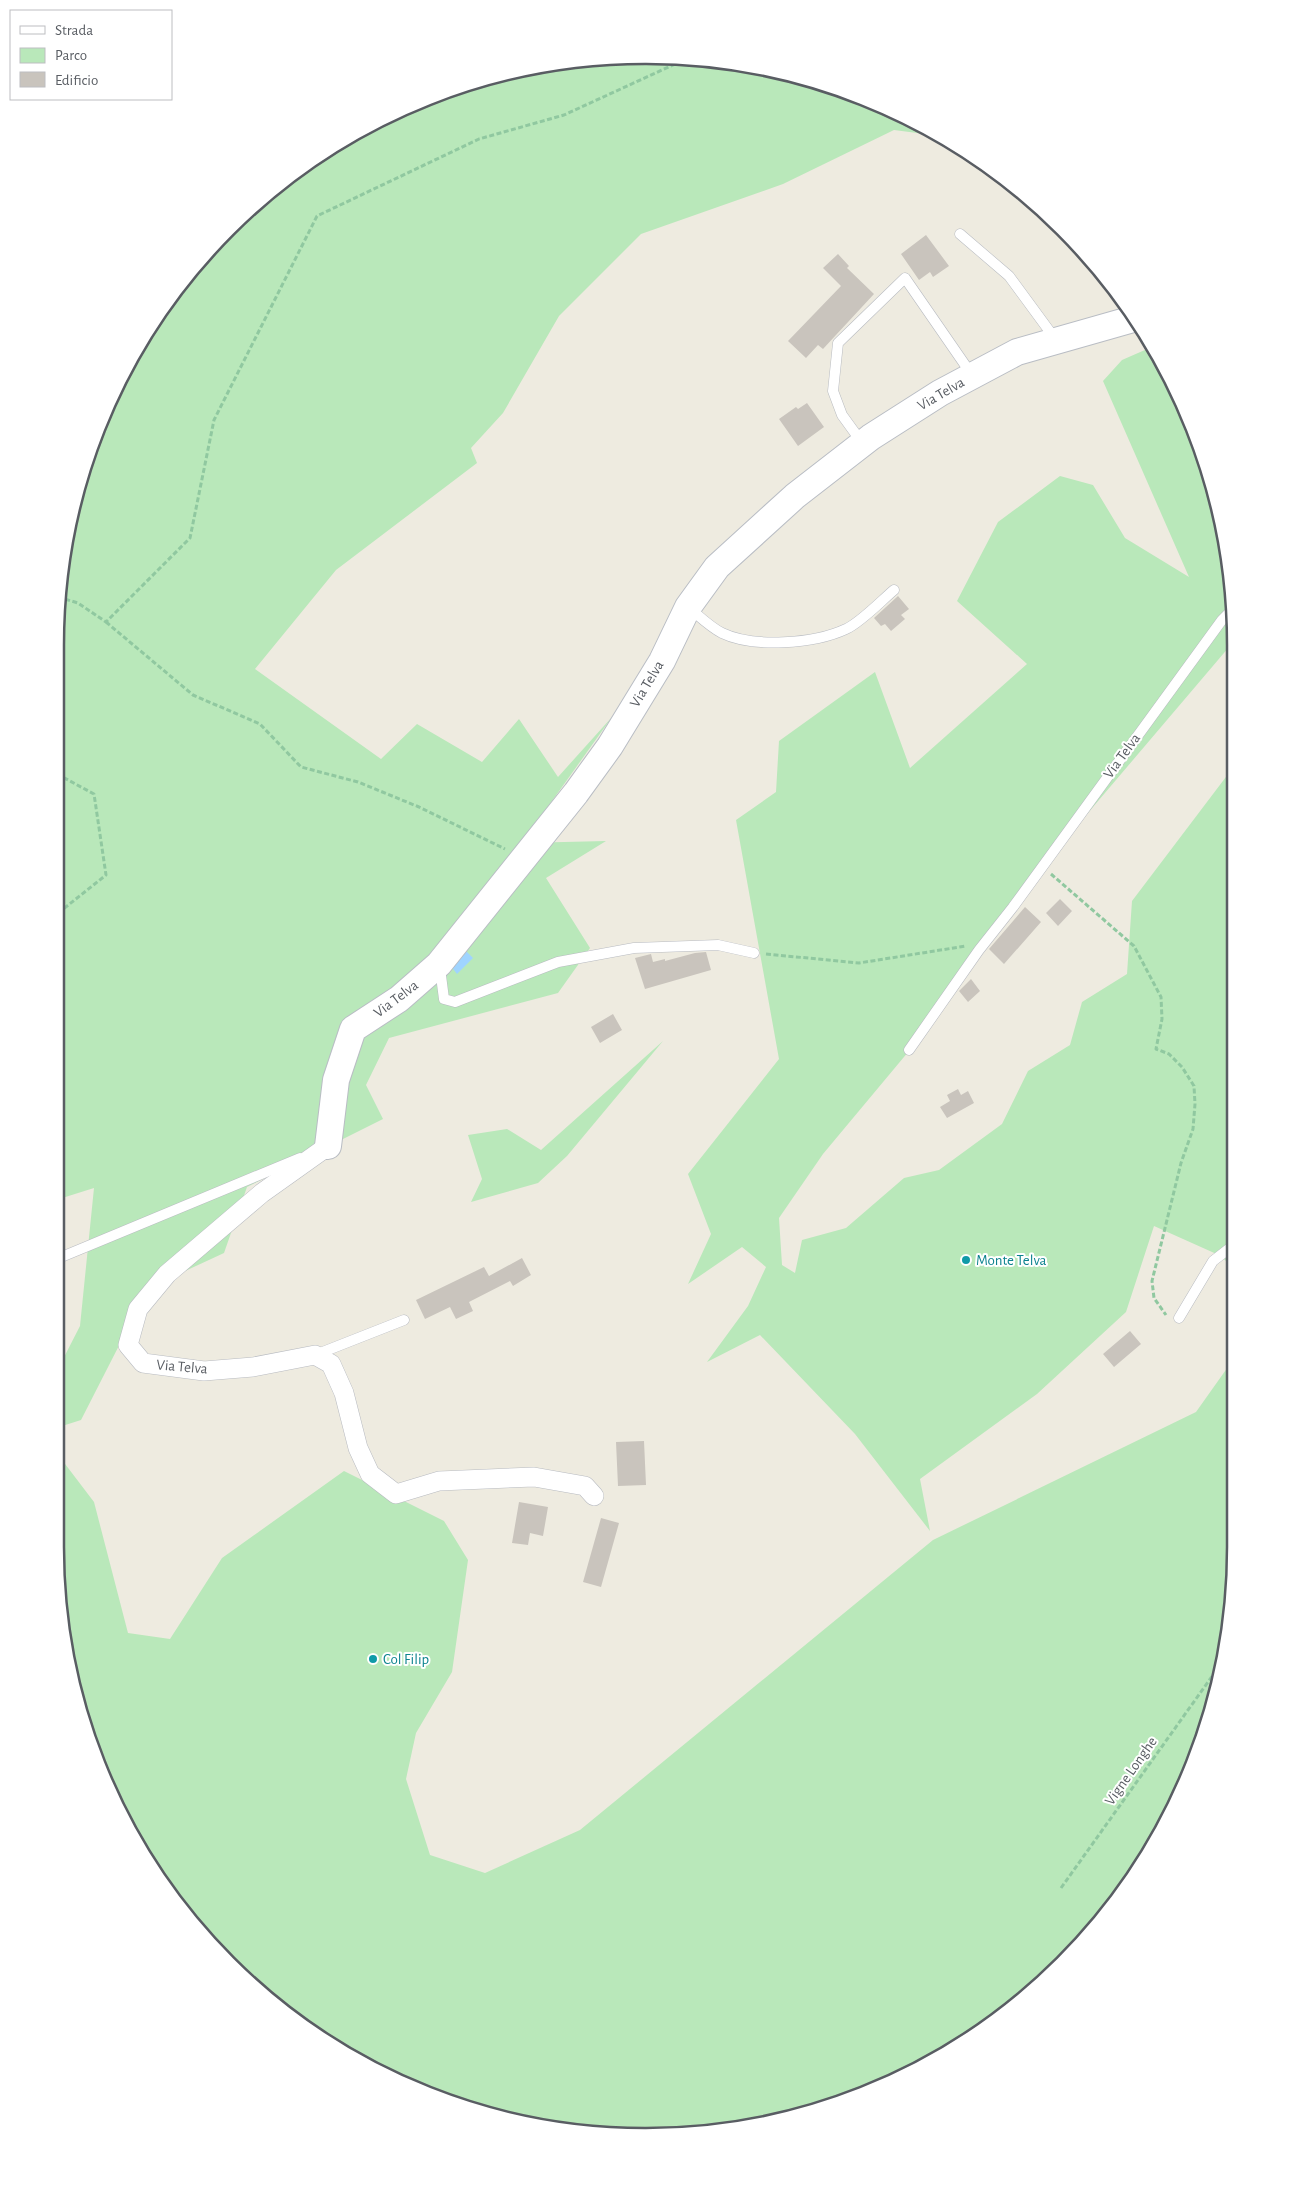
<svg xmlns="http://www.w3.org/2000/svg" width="1291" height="2192" font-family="'Alegreya Sans',sans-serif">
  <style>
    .green { fill: #b9e8ba }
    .water { fill: #9fd4ff }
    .building { fill: #c9c4bd }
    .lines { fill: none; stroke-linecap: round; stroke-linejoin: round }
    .lane-casing { stroke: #b8bbc1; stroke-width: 11 }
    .street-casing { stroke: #b8bbc1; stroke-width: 20 }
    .secondary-casing { stroke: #b9bdc4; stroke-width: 28 }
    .path { stroke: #90c8a0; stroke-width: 3; stroke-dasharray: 5 2.5; stroke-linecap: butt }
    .lane { stroke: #fff; stroke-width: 10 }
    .street { stroke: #fff; stroke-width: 19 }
    .secondary { stroke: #fff; stroke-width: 26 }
    .culture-dot { fill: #0f9aa8; stroke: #fff; stroke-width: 2 }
    .labels { text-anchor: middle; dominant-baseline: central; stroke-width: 4; stroke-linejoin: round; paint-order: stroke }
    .street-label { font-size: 15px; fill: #595d63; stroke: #fff }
    .culture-label { font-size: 15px; fill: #0d838f; stroke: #fff; text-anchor: start }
    .rim { fill: none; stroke: #595d63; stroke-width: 2.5 }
  </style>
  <rect width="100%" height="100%" fill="#eeebe0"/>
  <path class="green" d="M645,55L760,66L871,100L940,136L894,130L783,184L641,234L559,316L503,413L471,448L477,463L336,570L255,669L381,759L417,724L482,762L519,719L558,777L612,717L522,843L606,841L546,878L590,948L558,993L389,1038L366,1085L383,1119L247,1187L224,1253L183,1272L155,1275L81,1420L59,1427V1367L80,1326L94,1188L59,1199L56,607L86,455L154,318L228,228L317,155L419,100L530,66Z
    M1154,346L1205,456L1235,607V640L1042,867L939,1015L823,1154L779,1218L782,1265L795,1273L802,1240L846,1228L904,1178L939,1170L1002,1124L1028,1071L1070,1045L1082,1002L1127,974L1132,901L1235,765V1270L1221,1256L1154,1226L1126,1312L1037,1394L920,1479L930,1531L855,1434L760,1335L707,1362L748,1306L766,1267L742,1247L688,1284L711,1234L688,1174L779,1059L736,820L776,792L779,741L875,672L910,768L1027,664L957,601L998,522L1060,476L1093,485L1125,538L1189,577L1103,381L1122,360Z
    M663,1041L567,1156L538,1183L471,1202L482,1179L468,1135L507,1129L541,1150Z
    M1235,1357V1585L1205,1737L1137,1874L1089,1936L1005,2015L940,2058L836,2106L760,2126L646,2137L492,2117L385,2076L317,2037L228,1964L177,1906L116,1808L86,1736L65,1647L60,1555L59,1456L94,1502L128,1633L170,1639L222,1558L344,1471L444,1521L468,1560L452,1672L416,1733L406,1779L430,1855L485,1873L580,1830L933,1540L1196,1412Z"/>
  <path class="water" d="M465,950L473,958L457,974L450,965Z"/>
  <path class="building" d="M926,235L949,266L933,277L930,272L919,280L901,254Z
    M838,254L849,266L847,268L874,294L823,349L818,345L806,358L788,341L841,286L823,268Z
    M807,403L824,427L798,446L779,419L796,407L798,409Z
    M898,596L909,609L901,615L905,619L891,631L885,624L881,626L874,618Z
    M1060,899L1072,911L1058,926L1046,913Z
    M1025,907L1041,922L1004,964L989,949Z
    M706,952L711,970L645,989L635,958L651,954L653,962L665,959V961L695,953Z
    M971,979L980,991L968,1002L959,991Z
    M613,1014L622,1030L600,1043L591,1027Z
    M958,1089L961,1095L968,1091L974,1103L947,1118L940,1107L950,1101L947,1095Z
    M522,1258L531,1275L513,1286L510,1281L469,1302L473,1311L456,1319L450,1307L425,1319L416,1300L484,1267L489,1276Z
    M1130,1331L1141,1344L1114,1367L1103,1354Z
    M644,1441L646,1485L618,1486L616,1442Z
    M519,1502L548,1507L543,1536L530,1533L528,1545L512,1543Z
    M601,1518L619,1523L601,1587L583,1582Z"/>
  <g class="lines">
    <defs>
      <path id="lane" d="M960,234L1009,276L1056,340
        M863,444L842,415L833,391L838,343L905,278L972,375
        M688,607C698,615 710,627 722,633C753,648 814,644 846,629C860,623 881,601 894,590
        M440,968L444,999L455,1002L558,962L634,948L718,945L754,953
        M909,1050L979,950L1013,907L1222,620L1235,607
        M59,1258L300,1158
        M1179,1318L1213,1261L1235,1244
        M315,1355L404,1320"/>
      <path id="street" d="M328,1146L262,1193L167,1274L138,1309L128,1345L143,1363L204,1371L253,1367L315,1355L331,1364L344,1393L358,1448L370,1474L396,1494L439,1481L534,1477L585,1486L594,1496"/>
      <path id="secondary" d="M328,1146L336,1080L353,1029L399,999L439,964L576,793L610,746L662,661L688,607L717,567L795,496L871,437L940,393L1017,352L1133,319"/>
    </defs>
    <use href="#lane" class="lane-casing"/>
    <use href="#street" class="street-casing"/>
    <use href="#secondary" class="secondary-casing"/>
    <path class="path" d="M58,597L78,603L106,622L190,538L214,420L317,216L479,139L564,115L686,59
      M106,622L193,695L260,724L301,767L358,782L419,807L505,849
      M57,774L94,794L106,875L57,914
      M1051,874L1134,946L1161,997L1162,1019L1156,1049L1169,1054L1182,1067L1194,1086L1195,1104L1193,1129L1181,1163L1152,1281L1154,1298L1166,1315
      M766,954L859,963L966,946
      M1061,1888L1218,1668"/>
    <use href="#lane" class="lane"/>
    <use href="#street" class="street"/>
    <use href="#secondary" class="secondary"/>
  </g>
  <g class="culture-dot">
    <circle cx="966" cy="1260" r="5"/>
    <circle cx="373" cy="1659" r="5"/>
  </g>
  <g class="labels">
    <g class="street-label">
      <text transform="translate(941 394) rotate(-30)">Via Telva</text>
      <text transform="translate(647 684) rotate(-59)">Via Telva</text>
      <text transform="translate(1122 756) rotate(-54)">Via Telva</text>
      <text transform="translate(396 999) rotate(-37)">Via Telva</text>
      <text transform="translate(182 1367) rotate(5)">Via Telva</text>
      <text transform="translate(1131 1771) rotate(-55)">Vigne Longhe</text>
    </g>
    <g class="culture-label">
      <text x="976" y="1260">Monte Telva</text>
      <text x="383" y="1659">Col Filip</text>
    </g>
  </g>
  <path d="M0 0H1291V2192H0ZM645 64H646A581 581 0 0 1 1227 645V1547A581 581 0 0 1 646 2128H645A581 581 0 0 1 64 1547V645A581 581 0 0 1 645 64Z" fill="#fff" fill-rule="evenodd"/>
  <path class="rim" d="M645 64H646A581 581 0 0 1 1227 645V1547A581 581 0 0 1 646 2128H645A581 581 0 0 1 64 1547V645A581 581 0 0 1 645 64Z"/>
  <rect x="10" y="10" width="162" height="90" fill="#ffffff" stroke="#bdbec1"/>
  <rect x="20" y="26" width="25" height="8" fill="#ffffff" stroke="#bdbec1"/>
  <text x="55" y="35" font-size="15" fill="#595d63">Strada</text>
  <rect x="20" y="48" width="25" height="15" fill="#b9e8ba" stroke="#bdbec1"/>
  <text x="55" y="60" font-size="15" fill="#595d63">Parco</text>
  <rect x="20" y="72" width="25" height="15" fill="#c9c4bd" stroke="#bdbec1"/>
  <text x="55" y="85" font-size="15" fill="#595d63">Edificio</text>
</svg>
